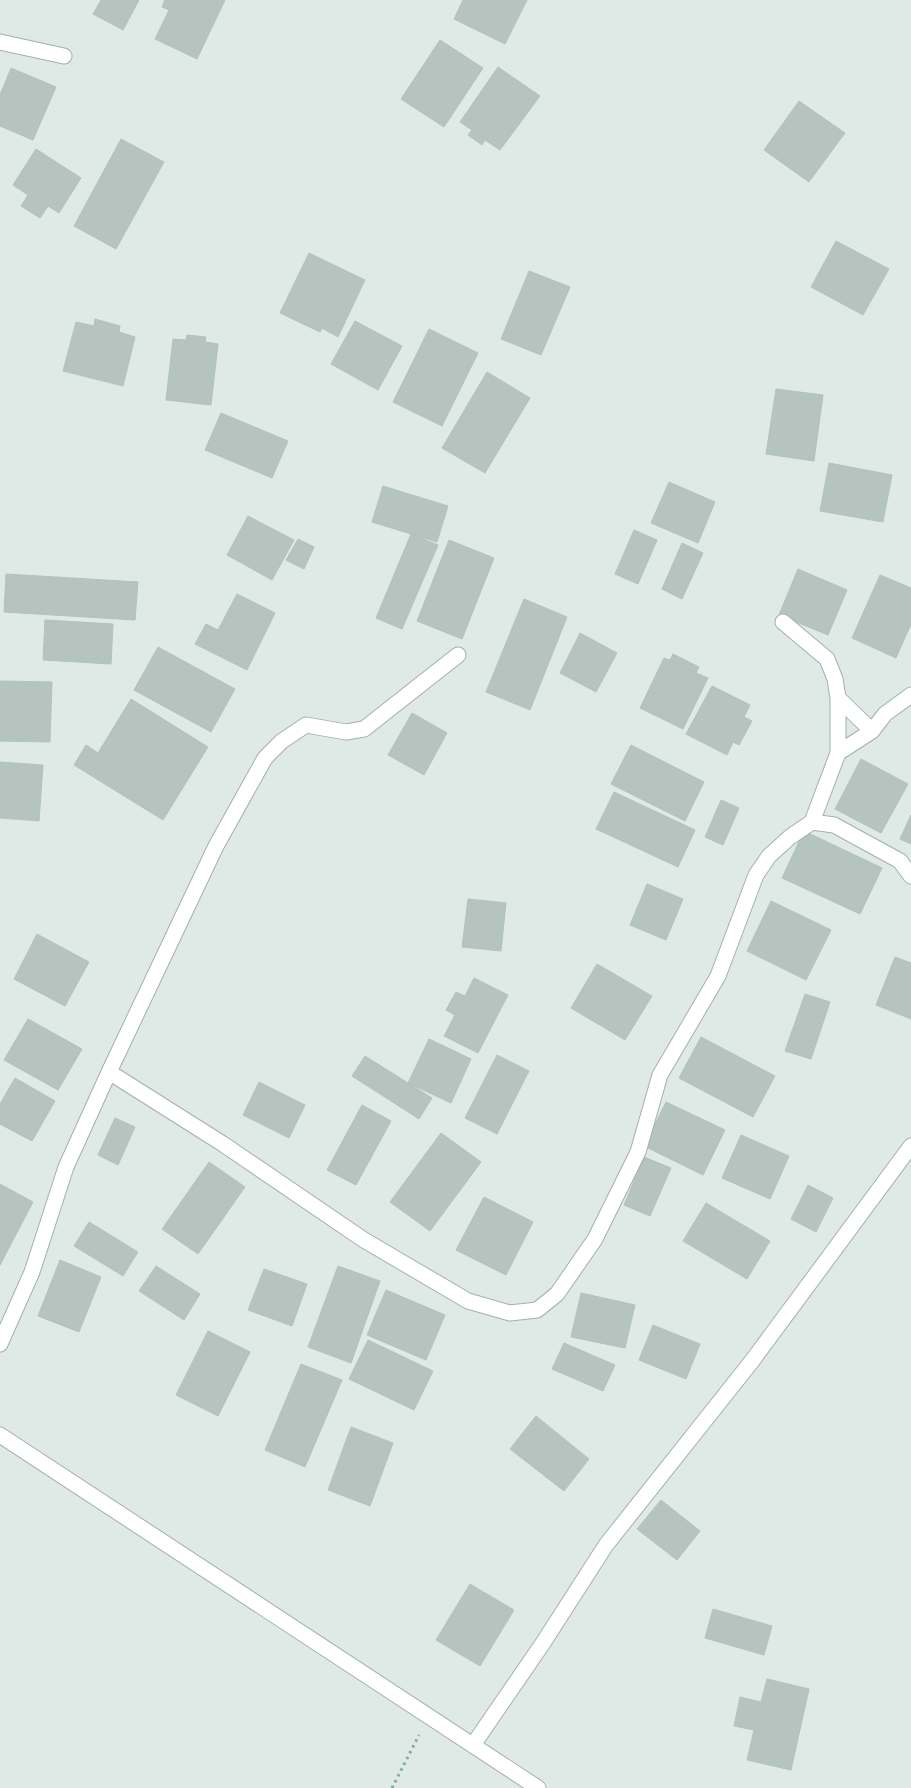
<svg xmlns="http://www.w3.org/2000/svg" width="911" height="1788" font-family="'PT Sans Narrow',sans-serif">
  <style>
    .building { fill: #b5c4bf; stroke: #b2c2bd }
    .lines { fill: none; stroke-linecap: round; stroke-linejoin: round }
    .street-casing { stroke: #a3b0ad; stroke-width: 17 }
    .path { stroke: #82aba2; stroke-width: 3; stroke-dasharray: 2.5 4; stroke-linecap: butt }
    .street { stroke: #fff; stroke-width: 15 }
  </style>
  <rect width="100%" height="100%" fill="#dfe9e6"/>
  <path class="building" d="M101,0H139L123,30L93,14Z
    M165,0H225L197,59L155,39L169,10L162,7Z
    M463,0H527L505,44L454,19Z
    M440,40L483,68L444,127L401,99Z
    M498,67L540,96L500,150L485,140L482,145L468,135L472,130L460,122Z
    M11,68L56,87L33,140L0,126V95Z
    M799,101L845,133L809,182L764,150Z
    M121,139L164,162L116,249L74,226Z
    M36,149L81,178L59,213L48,206L40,218L21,206L28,195L13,185Z
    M836,241L889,269L863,315L811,287Z
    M309,253L365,280L338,337L322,328L320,332L280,313Z
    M529,271L570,287L541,355L501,339Z
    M95,319L120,326L119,332L135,337L123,386L63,371L76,322L94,326Z
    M355,321L402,346L378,390L331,364Z
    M429,329L478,353L442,426L393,402Z
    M187,335L206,337L205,342L218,344L211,405L166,400L173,339L186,340Z
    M487,372L530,398L485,473L442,448Z
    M776,389L823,395L814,461L766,454Z
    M221,413L288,441L272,478L205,450Z
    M829,463L892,475L883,522L820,511Z
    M669,482L715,502L698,543L651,523Z
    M383,486L448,506L437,542L372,522Z
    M248,516L294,540L272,580L227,555Z
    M634,530L657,540L638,584L615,574Z
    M411,534L438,545L402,629L376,618Z
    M298,539L314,547L304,569L286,560Z
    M449,540L494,558L462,639L417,621Z
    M682,543L703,553L682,599L662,589Z
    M798,569L847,590L828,635L779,615Z
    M6,574L138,582L135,620L4,612Z
    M880,575L911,588V624L896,658L852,638Z
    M237,594L275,613L247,670L195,644L206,624L218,630Z
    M524,599L567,617L530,710L486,692Z
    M45,620L113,624L111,664L43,660Z
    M580,633L617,653L596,692L560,673Z
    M158,647L235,689L211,732L134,690Z
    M673,654L699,667L696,673L708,678L683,729L640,708L664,658L670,660Z
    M0,681L52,682L50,742L0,741Z
    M712,686L750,705L744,717L752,721L739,745L733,742L727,755L686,734Z
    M131,699L208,747L163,820L74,765L86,745L98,753Z
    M412,713L447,733L424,775L388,755Z
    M631,745L704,782L685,821L611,784Z
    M861,759L908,784L881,833L835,809Z
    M0,762L43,765L39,821L0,818Z
    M614,792L695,830L678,867L596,829Z
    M721,800L739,808L723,845L705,837Z
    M911,815V844L900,839Z
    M804,831L882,868L860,914L782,878Z
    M647,884L683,899L666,940L630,925Z
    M468,899L506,903L501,951L462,947Z
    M771,901L831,930L806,980L747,951Z
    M37,934L89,962L65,1006L14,979Z
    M895,957L911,963V1019L876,1005Z
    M597,964L652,996L625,1040L571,1008Z
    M474,978L508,995L478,1053L444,1036L455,1015L446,1010L456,992L465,996Z
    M805,994L830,1002L811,1059L785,1051Z
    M28,1019L82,1049L58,1090L4,1060Z
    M701,1037L775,1076L753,1117L679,1078Z
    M429,1039L471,1059L451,1103L408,1083Z
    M497,1055L529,1071L497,1134L465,1118Z
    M365,1056L432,1098L419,1119L352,1076Z
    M15,1078L55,1101L32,1141L0,1124V1104Z
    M259,1082L305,1105L289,1138L243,1115Z
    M666,1102L725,1130L703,1175L644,1146Z
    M362,1105L391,1121L356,1185L327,1170Z
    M115,1118L135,1127L118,1165L98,1155Z
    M441,1133L481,1162L430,1231L390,1202Z
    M741,1135L789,1156L770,1199L722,1178Z
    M644,1157L671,1168L650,1216L624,1205Z
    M209,1162L245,1187L198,1254L162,1229Z
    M0,1184L33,1202L0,1265Z
    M808,1185L833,1198L816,1232L791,1219Z
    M484,1197L533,1222L506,1275L456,1250Z
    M706,1203L770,1241L747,1279L683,1241Z
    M89,1222L138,1252L123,1276L74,1246Z
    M60,1260L101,1277L79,1332L38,1316Z
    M156,1266L200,1294L184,1320L139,1291Z
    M338,1266L380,1281L351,1363L308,1347Z
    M264,1269L307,1284L292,1326L248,1310Z
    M386,1290L445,1315L426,1360L367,1335Z
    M581,1293L635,1305L625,1348L571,1337Z
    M653,1325L700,1344L686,1379L639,1360Z
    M208,1331L250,1352L218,1416L176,1395Z
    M368,1340L433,1371L414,1410L349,1379Z
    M564,1343L615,1365L603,1391L552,1369Z
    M301,1364L342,1380L305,1467L265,1450Z
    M536,1416L589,1459L564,1491L510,1449Z
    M351,1427L393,1443L370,1506L328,1490Z
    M661,1500L700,1531L677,1560L637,1529Z
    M470,1584L514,1610L480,1666L436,1640Z
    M713,1609L772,1626L764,1655L705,1638Z
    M767,1679L809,1689L791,1770L747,1760L754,1730L734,1726L740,1697L761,1702Z"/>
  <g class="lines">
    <defs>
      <path id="street" d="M0,42L64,56
        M838,698L872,731
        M838,753L872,731L885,714L911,695
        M812,822L834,825L900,861L911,876
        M109,1072L223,1144L364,1240L468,1301L510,1313L537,1310L557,1294L595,1239L638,1152L660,1075L718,976L756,875L769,856L790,837L812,822L838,753V698L835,679L827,659L783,622
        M0,1344L32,1272L66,1167L109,1072L216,846L265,758L282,741L306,725L346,732L364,729L458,655
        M0,1435L538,1788
        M473,1745L543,1643L606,1545L752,1361L911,1146"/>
    </defs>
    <use href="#street" class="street-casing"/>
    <path class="path" d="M392,1788L419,1735"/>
    <use href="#street" class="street"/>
  </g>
</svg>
